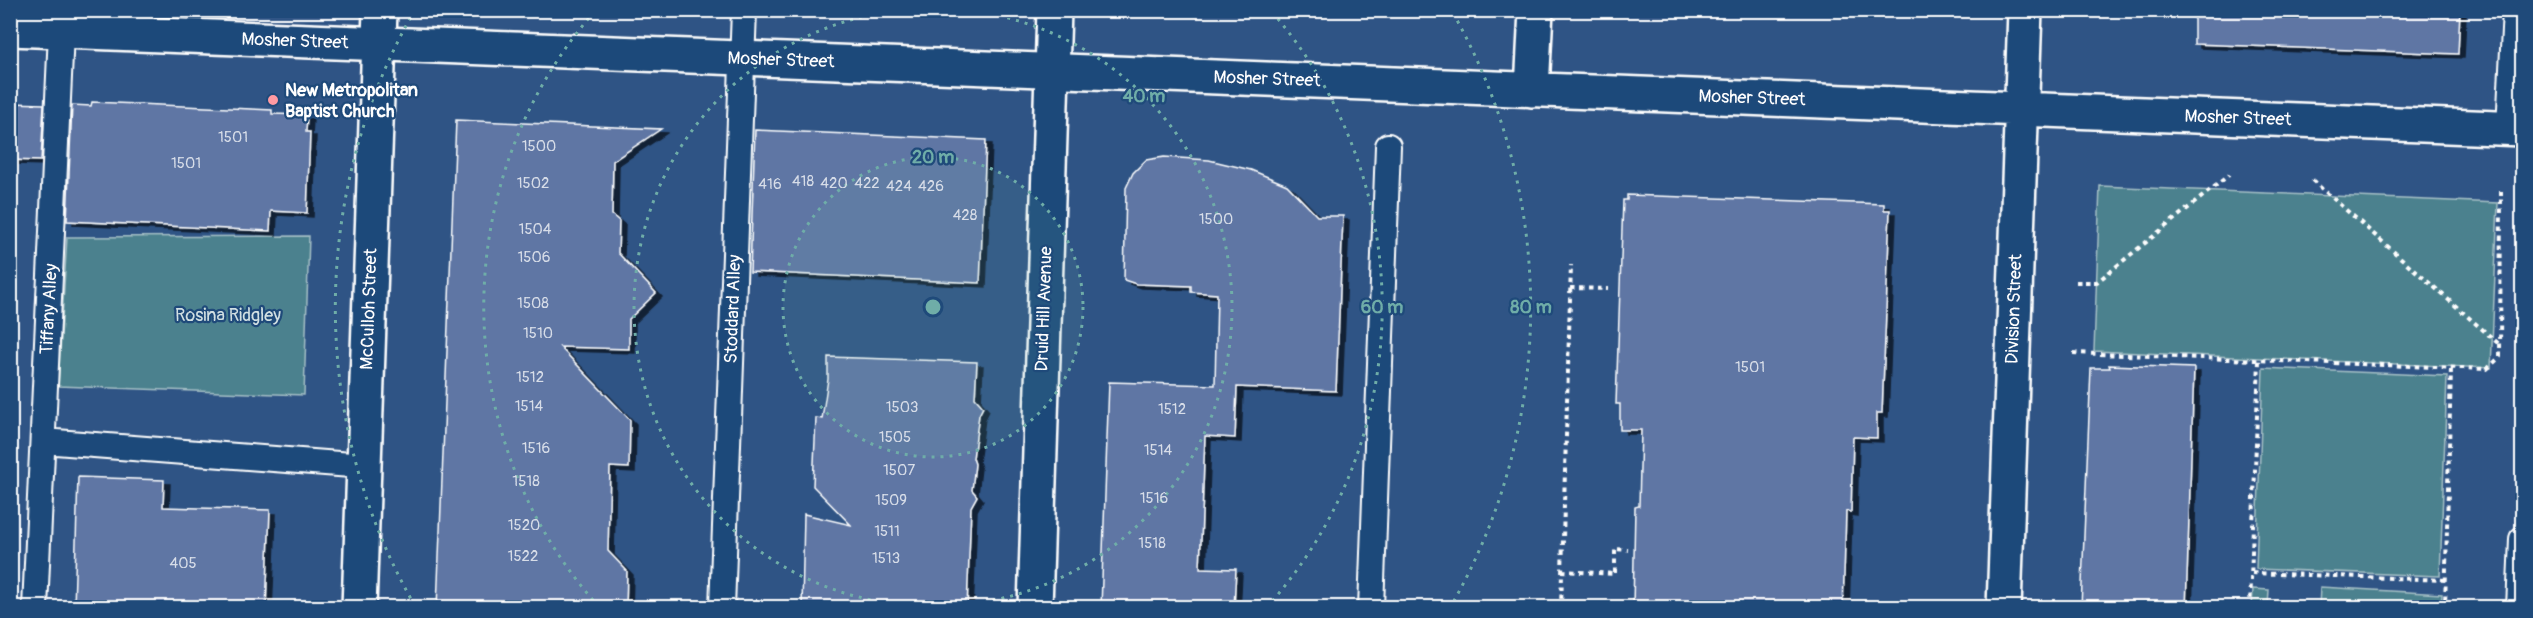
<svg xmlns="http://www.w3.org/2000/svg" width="2533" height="618" font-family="Pangolin,sans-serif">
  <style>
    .green { fill: #4c818e; stroke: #a6c0c6; stroke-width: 1.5 }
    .building { fill: #5e76a4; stroke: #fff; stroke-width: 1.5; filter: url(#shadow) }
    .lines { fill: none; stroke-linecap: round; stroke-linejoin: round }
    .service-casing { stroke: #fff; stroke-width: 28 }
    .minor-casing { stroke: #fff; stroke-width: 38 }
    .secondary-casing { stroke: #fff; stroke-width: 38 }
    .path { stroke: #fff; stroke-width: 4; stroke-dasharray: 4.5 4.5; stroke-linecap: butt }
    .service { stroke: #1f4a7a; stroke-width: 24 }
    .minor { stroke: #1f4a7a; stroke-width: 33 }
    .secondary { stroke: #1f4a7a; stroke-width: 33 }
    .ring { fill: none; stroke: #6fada8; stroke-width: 3; stroke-dasharray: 3 6 }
    .poi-dot { fill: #ff9aa2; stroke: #1f4a7a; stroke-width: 2 }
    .labels { text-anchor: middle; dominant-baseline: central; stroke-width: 4.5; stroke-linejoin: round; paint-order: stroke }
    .number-label { font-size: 15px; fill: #d7dde8 }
    .street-label { font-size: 18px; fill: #fff; stroke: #1f4a7a }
    .poi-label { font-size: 18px; font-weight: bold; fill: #fff; stroke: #1f4a7a; text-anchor: start }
    .park-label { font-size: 18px; fill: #d2e0e3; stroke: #1f4a7a }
    .centre { fill: #6fada8; stroke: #1f4a7a; stroke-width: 3 }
    .ring-label { font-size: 18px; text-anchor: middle; font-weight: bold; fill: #6fada8; stroke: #1f4a7a; stroke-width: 4.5; stroke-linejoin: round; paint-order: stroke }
  </style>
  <defs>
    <filter id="shadow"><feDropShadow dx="6" dy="4" stdDeviation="0" flood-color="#0009"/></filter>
  </defs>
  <rect width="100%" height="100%" fill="#2f5485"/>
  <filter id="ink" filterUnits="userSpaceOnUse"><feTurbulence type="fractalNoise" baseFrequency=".0167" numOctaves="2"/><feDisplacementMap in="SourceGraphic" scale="12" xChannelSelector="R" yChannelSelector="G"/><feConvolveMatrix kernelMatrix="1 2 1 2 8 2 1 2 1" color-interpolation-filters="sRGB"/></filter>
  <g filter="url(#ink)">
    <path class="green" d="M2100,186L2498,203L2491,368L2094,351Z
      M309,236L304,395L58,386L67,237Z
      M2263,368L2447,376L2440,576L2256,569Z
      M2320,587L2442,594L2441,607H2319Z
      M2253,589L2269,590L2268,607H2252Z"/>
    <path class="building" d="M2194,10H2460L2458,54L2194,44Z
      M92,102L272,110V114L307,115L306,132H310L307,213L271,211L270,231L67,221L72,105L91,106Z
      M10,103L44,104L41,161L10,160Z
      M456,120L661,129L613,161L612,215L619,221L618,253L656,293L629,319V349L560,347L630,420L629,468L610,467L608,551L627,571L626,608H437Z
      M755,130L986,140L980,283L750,272Z
      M1164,157L1209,160L1251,170L1287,185L1317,216H1343L1336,391L1237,387L1235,438L1205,436L1200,568L1236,569L1234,608H1101L1109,382L1215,385L1217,294L1191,292V286L1136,284L1124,280L1126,188L1133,173L1146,160Z
      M1627,195L1884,204V210H1890L1882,413H1877V438L1853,437L1851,512L1846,511L1843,608H1633L1635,507L1639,506L1641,430H1620V404H1616L1623,200H1627Z
      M828,357L977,362L975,398L983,407L979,415L973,458L975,464L972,490L977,496L971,507L967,608H802L804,514L851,525L813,486L816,418L822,419L828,379Z
      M2109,365L2194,368L2186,608H2081L2091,368H2110Z
      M78,477L164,480L163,507L270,510L266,608H74Z"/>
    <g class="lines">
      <defs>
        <path id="service" d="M2509,128L2515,10
          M43,441L364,466
          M35,608L62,10
          M722,608L744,10
          M1371,608L1388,146
          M2519,608L2522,539"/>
        <path id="minor" d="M10,29L2522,129
          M1532,90L1536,10
          M2004,608L2025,10"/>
        <path id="secondary" d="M359,608L380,10
          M1035,608L1054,10"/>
      </defs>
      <use href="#service" class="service-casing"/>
      <use href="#minor" class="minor-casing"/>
      <use href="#secondary" class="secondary-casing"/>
      <path class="path" d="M2312,180L2499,344
        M2076,282H2097L2229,175
        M1570,288L1608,289
        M2073,353L2487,369L2500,357L2501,191
        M1562,571L1615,574V549L1628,550
        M2252,573L2446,580
        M1561,608L1571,265
        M2250,608L2259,360
        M2445,608L2451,368"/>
      <use href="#service" class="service"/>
      <use href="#minor" class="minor"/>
      <use href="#secondary" class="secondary"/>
    </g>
  </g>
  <circle cx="933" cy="307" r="150" fill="#6fada8" fill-opacity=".12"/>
  <g class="ring">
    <circle cx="933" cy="307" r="150"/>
    <path d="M972 11A299 299 0 1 1 894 11"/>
    <path d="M599 607A449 449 0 0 1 594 12M1272 12A449 449 0 0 1 1267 607"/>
    <path d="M415 606A598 598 0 0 1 413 13M1453 13A598 598 0 0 1 1451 606"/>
  </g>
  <circle class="poi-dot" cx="273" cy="100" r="6"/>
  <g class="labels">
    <g class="number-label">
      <text x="233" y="137">1501</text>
      <text x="539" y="146">1500</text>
      <text x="186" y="163">1501</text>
      <text x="803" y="181">418</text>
      <text x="533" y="183">1502</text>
      <text x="834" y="183">420</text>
      <text x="867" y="183">422</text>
      <text x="770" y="184">416</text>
      <text x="899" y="186">424</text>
      <text x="931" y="186">426</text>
      <text x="965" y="215">428</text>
      <text x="1216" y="219">1500</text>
      <text x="535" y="229">1504</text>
      <text x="534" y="257">1506</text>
      <text x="533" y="303">1508</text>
      <text x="538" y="333">1510</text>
      <text x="1750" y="367">1501</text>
      <text x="530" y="377">1512</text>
      <text x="529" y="406">1514</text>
      <text x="902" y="407">1503</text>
      <text x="1172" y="409">1512</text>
      <text x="895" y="437">1505</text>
      <text x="536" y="448">1516</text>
      <text x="1158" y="450">1514</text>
      <text x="899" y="470">1507</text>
      <text x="526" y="481">1518</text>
      <text x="1154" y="498">1516</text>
      <text x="891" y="500">1509</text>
      <text x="524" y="525">1520</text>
      <text x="887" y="531">1511</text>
      <text x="1152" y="543">1518</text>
      <text x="523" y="556">1522</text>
      <text x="886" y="558">1513</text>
      <text x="183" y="563">405</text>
    </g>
    <g class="street-label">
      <text transform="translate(295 41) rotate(2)">Mosher Street</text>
      <text transform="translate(781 60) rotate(2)">Mosher Street</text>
      <text transform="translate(1267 79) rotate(2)">Mosher Street</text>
      <text transform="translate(1752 98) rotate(2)">Mosher Street</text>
      <text transform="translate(2238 118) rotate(2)">Mosher Street</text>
      <text transform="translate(49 309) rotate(-87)">Tiffany Alley</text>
      <text transform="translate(369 309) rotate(-88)">McCulloh Street</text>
      <text transform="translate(733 309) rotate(-88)">Stoddard Alley</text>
      <text transform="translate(1044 309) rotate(-88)">Druid Hill Avenue</text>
      <text transform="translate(2014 309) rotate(-88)">Division Street</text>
    </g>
    <g class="poi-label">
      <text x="285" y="90">New Metropolitan<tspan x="285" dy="21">Baptist Church</tspan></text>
    </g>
    <g class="park-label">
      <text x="228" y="315">Rosina Ridgley</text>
    </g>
  </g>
  <circle cx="933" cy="307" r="9" class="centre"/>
  <g class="ring-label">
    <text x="1144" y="102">40 m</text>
    <text x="933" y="163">20 m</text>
    <text x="1382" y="313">60 m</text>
    <text x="1531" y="313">80 m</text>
  </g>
  <rect width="2533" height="618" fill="none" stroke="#1f4a7a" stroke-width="36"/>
  <rect x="18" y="18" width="2497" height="582" fill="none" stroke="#fff" stroke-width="2" filter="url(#ink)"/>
</svg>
